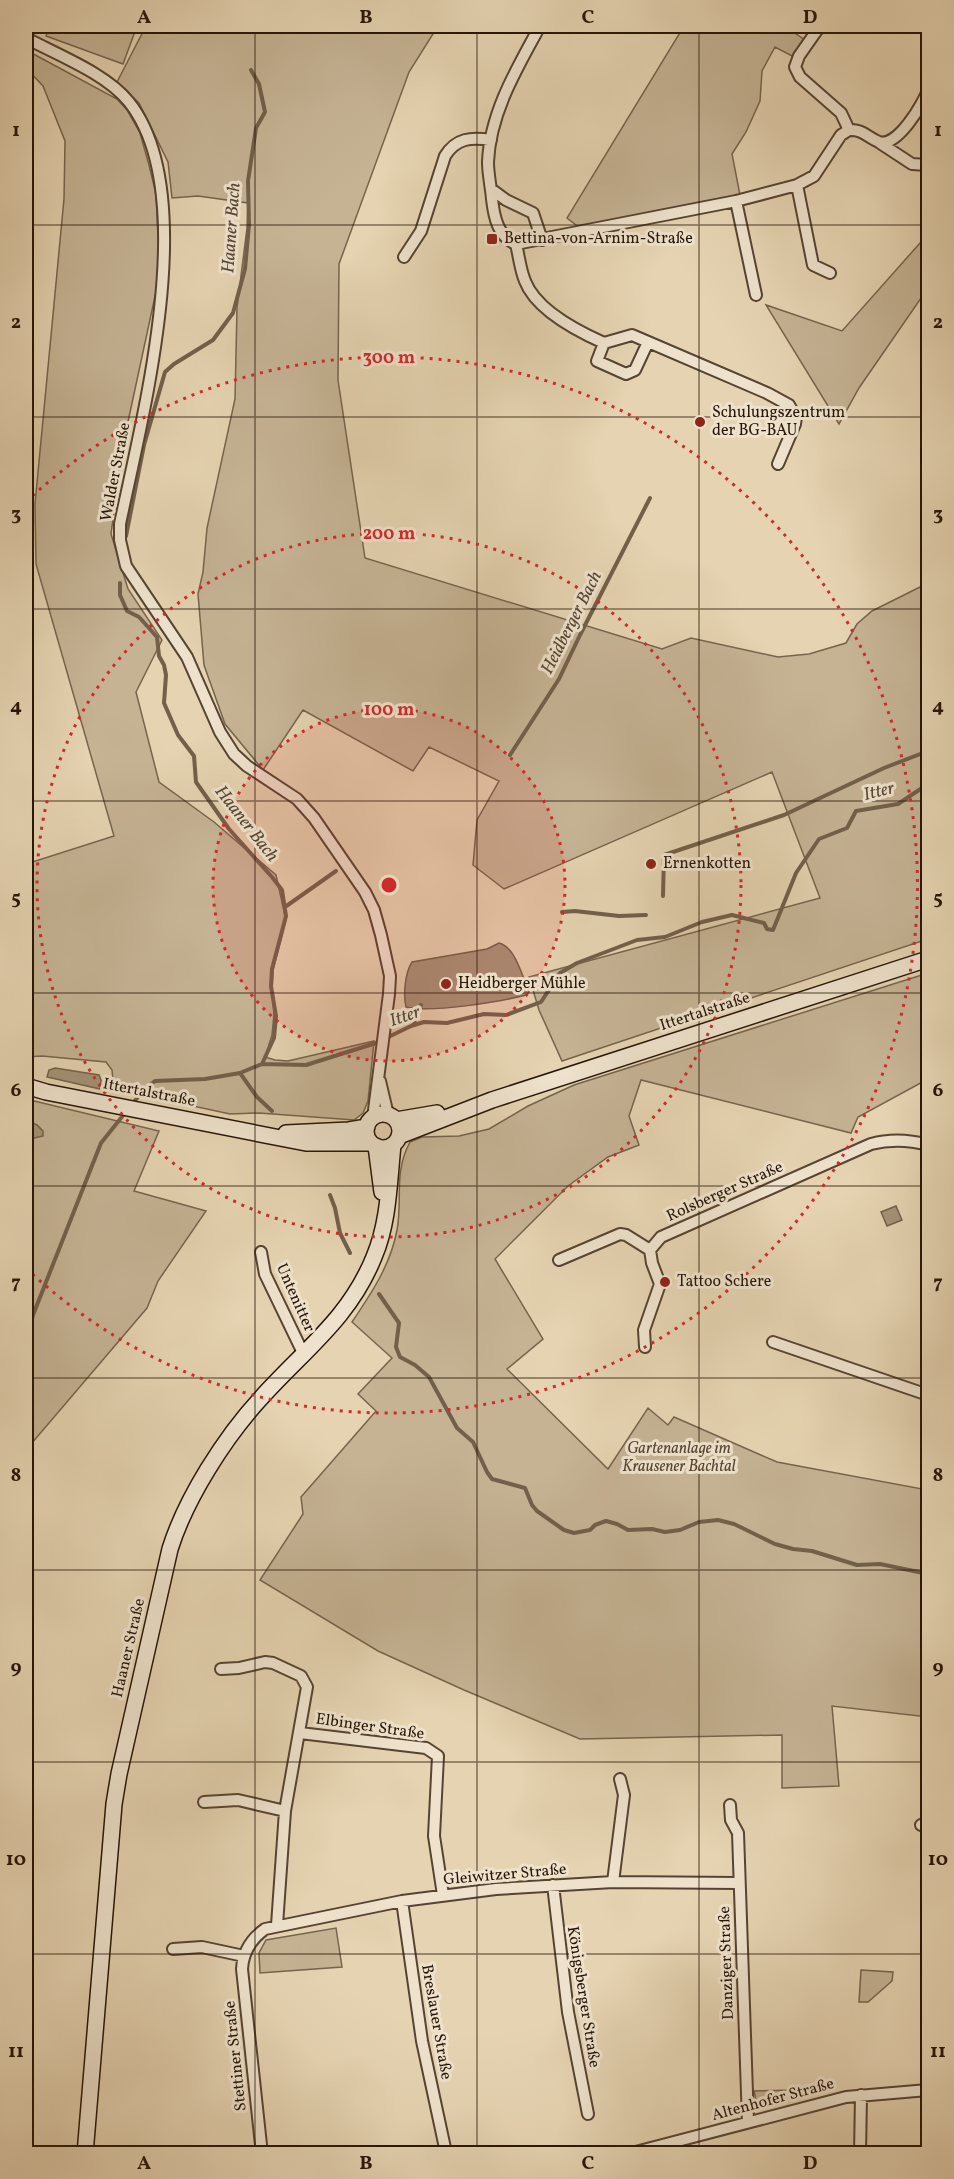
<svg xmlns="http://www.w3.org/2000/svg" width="954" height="2179" font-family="Vollkorn,serif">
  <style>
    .green { fill: #c5b394; stroke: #76644e; stroke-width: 1.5 }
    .water { fill: #a49277; stroke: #72604a; stroke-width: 1.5 }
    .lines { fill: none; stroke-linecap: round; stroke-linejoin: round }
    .stream { stroke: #72604a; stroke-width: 4 }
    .street-casing { stroke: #564432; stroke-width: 14 }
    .secondary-casing { stroke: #261507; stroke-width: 18 }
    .street { stroke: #eee2cc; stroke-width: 10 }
    .secondary { stroke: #eee2cc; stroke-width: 15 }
    .grid { fill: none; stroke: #261507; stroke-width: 1.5; stroke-opacity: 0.55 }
    .ring { fill: none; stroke: #d62828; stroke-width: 3; stroke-dasharray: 3 6 }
    .poi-dot { fill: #8f2418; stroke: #eee2cc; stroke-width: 2 }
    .labels { text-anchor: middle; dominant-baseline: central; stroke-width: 6; stroke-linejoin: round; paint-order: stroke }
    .poi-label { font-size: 16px; fill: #261507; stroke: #eee2cc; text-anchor: start }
    .street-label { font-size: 16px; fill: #261507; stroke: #eee2cc }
    .park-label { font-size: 16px; font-style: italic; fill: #564431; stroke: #eee2cc }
    .water-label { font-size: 18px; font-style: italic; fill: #584734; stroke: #eee2cc }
    .centre { fill: #d62828; stroke: #eee2cc; stroke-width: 3 }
    .ring-label { font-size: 18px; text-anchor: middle; font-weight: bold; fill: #d62828; stroke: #eee2cc; stroke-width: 6; stroke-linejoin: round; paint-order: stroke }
    .neatline { fill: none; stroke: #261507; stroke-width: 2 }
    .grid-label { font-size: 20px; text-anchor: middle; font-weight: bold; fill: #261507 }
  </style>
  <rect width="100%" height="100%" fill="#e5d3b1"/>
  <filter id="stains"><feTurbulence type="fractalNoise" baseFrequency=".00333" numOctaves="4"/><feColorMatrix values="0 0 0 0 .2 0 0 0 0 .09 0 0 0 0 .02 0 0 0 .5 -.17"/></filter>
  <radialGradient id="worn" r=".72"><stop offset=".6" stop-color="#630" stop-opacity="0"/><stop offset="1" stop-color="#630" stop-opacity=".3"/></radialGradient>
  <path class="green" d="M50,26H137L123,64L46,36Z
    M146,26H438L409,72L339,264L338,380L365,558L662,649L691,638L778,657L809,654L846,643L857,624L872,611L928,583V939L562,1061L539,1010L529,977L820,898L772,772L504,889L473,865L477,820L499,781L429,747L413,771L303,710L263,770L225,724L204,665L198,594L203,572L207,528L235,399L237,308L247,228L248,203L198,196L172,198L168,162L139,103L117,82Z
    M684,26H784L805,40L794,57L775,47L762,71L760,101L746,132L732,154L740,195L580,228L567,218Z
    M26,50L117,99L127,110L140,133L149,165L156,194L159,258L157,287L123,445L111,534L128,589L162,640L136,692L159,782L214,822L276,875L286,920L273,970L272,991L274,1014L272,1035L265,1057L275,1060L288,1061L374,1041L368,1101L363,1113L354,1120L259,1113L230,1114L114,1089L112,1070L106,1062L42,1056L26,1057V864L114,836L36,564L35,504L64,199L65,141L43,86L26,68Z
    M928,234V288L859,388L839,424L766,305L842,331Z
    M928,973V1079L858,1117L851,1133L641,1080L629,1116L639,1145L608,1157L568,1186L495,1259L543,1339L507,1369L608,1469L648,1408L668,1425L674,1417L777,1462L928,1490V1717L832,1706L839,1786L782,1788V1735L580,1739L464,1690L378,1651L260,1580L303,1514L301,1497L376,1411L358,1394L392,1358L352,1322C371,1294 391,1264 397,1230C403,1198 393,1174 410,1142L422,1137L459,1136L489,1129L528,1106L574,1085Z
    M26,1099L159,1131L134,1191L206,1211L158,1281L147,1308L26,1450Z
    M336,1928L342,1967L260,1973L259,1953L266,1940Z
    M861,1970L893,1972L892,1981L868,2002H859Z
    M796,2090L797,2094L759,2102L756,2101L754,2091Z"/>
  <path class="water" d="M499,943C515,947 521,974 528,988L529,992L526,995C499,1002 432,1013 406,1007C403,995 405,973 412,962L487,949Z
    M55,1068L99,1075L101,1080L100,1089L47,1077L49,1070Z
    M26,1120L37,1125L43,1131V1136L26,1140Z
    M896,1206L902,1220L887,1226L881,1212Z"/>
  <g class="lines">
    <path class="stream" d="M126,536L144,445L165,372L174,364L213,340L233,313L245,269L249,225L248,181L256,128L265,112L259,84L251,70
      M120,583V595L127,611L139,617L157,637L159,656L164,665L166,675L164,703L178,735L194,756L196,782L229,829L272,877L282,890L286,916L272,969L271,986L276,1016L274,1038L262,1064
      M510,755L559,679L580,635L650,498
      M663,896L664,855L784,815L884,768L928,751
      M285,907L336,871
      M562,912L575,911L619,916L646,915
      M413,1025L421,1005
      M240,1073L257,1097L272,1111
      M132,1104L144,1090L155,1081L205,1079L240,1073L262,1064L306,1065L376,1043L411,1026L424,1022L447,1023L484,1014L506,1015L541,1002L560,973L577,963L637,940L665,937L702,922L732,915L764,923L767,929L773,930L796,873L819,839L847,828L856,811L898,804L928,784
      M330,1195L335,1208L340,1233L350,1253
      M379,1294L399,1323L396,1347L400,1357L415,1365L429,1377L457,1428L473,1442L487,1472L492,1479L525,1488L532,1505L537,1511L564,1530L574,1533L590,1530L595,1525L606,1521L617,1524L628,1530L652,1529L665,1532L680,1530L699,1522L718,1520L734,1524L775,1544L793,1549L812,1551L857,1565L880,1564L928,1574
      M26,1341L33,1315L101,1143L125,1113"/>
    <defs>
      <path id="street" d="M540,26C517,68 490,113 488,162C488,174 491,187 492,199C494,217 498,237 516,244L736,201L797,185L814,176L841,135L849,130
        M820,26L799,56L795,67L800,77L841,113L849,130
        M26,38C58,55 107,74 129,102C202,194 142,417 120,524V540L126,566L187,657L220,732L234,754L247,766L297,799L314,818L365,892L374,910L381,935L390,976L389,994L373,1118
        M849,130C863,129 868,138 879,142C897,148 923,104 928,90
        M880,143L912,164L927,165
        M797,185L813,265L830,273
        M491,189L506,200L533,213L542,240
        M736,201L756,295
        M516,244C519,256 520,269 525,281C536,310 577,331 604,343L632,335L767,393L789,405L796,417L795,424L778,464
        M404,257L421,231L445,156C456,138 471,137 491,140
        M604,343L597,361L626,374L635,370L648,342
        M380,1081L388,1115
        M650,1250L661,1237L871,1144C890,1139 910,1140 928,1145
        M261,1252L265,1274L304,1355
        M559,1260L620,1234L626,1235L650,1250
        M773,1342L928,1395
        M645,1347L644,1330L660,1284L652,1263L650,1250
        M221,1669L239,1668L265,1662L273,1663L301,1676L307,1687L285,1811L277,1925
        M300,1733L426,1748L438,1756L434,1836L443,1895
        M204,1802L238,1800L285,1811
        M730,1805L731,1820L738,1833L748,2122
        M921,1825L928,1826
        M613,1882L624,1795L620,1779
        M553,1885L568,2012L588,2114
        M402,1901L422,2041L445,2148
        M173,1949L202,1947L244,1956
        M262,2154L242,1969C243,1952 251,1939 265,1929L402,1901L496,1889L613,1882L739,1883
        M628,2154L846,2097L928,2090
        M860,2154L861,2095"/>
      <path id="secondary" d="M26,1086L46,1092L306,1143H371
        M366 1131a17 17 0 1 1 34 0a17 17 0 1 1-34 0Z
        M396,1120L437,1113
        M286,1133L349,1130L367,1127
        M399,1136L492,1100L928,959
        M376,1146L382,1192
        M85,2154L114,1804L119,1774L170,1549C186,1498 225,1437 261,1398C304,1350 349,1319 374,1257C389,1222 389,1182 393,1145"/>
    </defs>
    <use href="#street" class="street-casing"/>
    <use href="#secondary" class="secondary-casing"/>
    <use href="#street" class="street"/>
    <use href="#secondary" class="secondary"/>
  </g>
  <path class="grid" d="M255,26V2154M477,26V2154M699,26V2154M26,225H928M26,417H928M26,609H928M26,801H928M26,993H928M26,1186H928M26,1378H928M26,1570H928M26,1762H928M26,1954H928"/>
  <circle cx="389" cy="885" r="176" fill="#d62828" fill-opacity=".12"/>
  <g class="ring">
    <circle cx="389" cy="885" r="176"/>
    <circle cx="389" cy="885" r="352"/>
    <path d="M26 502A528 528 0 1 1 26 1268"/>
  </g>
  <g class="poi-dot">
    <rect x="486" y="233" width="12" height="12" rx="3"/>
    <circle cx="700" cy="422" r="6"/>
    <circle cx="651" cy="864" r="6"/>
    <circle cx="446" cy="984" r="6"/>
    <circle cx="665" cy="1282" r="6"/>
  </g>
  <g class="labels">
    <g class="poi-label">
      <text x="504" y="239">Bettina-von-Arnim-Straße</text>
      <text x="712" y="413">Schulungszentrum<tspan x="712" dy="18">der BG-BAU</tspan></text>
      <text x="663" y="864">Ernenkotten</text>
      <text x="458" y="984">Heidberger Mühle</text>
      <text x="677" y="1282">Tattoo Schere</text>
    </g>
    <g class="street-label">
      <text transform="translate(116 472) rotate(-79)">Walder Straße</text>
      <text transform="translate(705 1012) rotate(-18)">Ittertalstraße</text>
      <text transform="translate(149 1093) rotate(11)">Ittertalstraße</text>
      <text transform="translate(725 1192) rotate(-24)">Rolsberger Straße</text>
      <text transform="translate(295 1298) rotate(66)">Untenitter</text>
      <text transform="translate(129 1648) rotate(-77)">Haaner Straße</text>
      <text transform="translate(370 1727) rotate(8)">Elbinger Straße</text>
      <text transform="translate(505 1875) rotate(-5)">Gleiwitzer Straße</text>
      <text transform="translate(727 1963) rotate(-92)">Danziger Straße</text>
      <text transform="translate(583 1997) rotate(81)">Königsberger Straße</text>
      <text transform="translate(436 2022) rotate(80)">Breslauer Straße</text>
      <text transform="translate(236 2056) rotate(-96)">Stettiner Straße</text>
      <text transform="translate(773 2100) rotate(-15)">Altenhofer Straße</text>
    </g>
    <g class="park-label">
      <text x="679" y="1449">Gartenanlage im<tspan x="679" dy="18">Krausener Bachtal</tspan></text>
    </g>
    <g class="water-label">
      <text transform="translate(232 228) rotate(-86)">Haaner Bach</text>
      <text transform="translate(572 623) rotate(-63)">Heidberger Bach</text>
      <text transform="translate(879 792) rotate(-14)">Itter</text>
      <text transform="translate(246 824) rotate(52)">Haaner Bach</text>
      <text transform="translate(405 1017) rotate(-19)">Itter</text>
    </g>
  </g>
  <circle cx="389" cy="885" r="9" class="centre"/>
  <g class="ring-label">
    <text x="389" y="363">300 m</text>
    <text x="389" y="539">200 m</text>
    <text x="389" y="715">100 m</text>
  </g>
  <rect width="954" height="2179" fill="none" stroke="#e5d3b1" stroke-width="66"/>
  <rect x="33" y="33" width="888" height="2113" class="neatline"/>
  <g class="grid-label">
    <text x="144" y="23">A</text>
    <text x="366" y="23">B</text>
    <text x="588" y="23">C</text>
    <text x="810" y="23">D</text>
    <text x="16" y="136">1</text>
    <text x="938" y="136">1</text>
    <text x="16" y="328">2</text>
    <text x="938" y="328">2</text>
    <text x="16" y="520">3</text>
    <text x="938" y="520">3</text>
    <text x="16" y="712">4</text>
    <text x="938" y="712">4</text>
    <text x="16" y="904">5</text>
    <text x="938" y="904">5</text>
    <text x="16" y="1096">6</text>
    <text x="938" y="1096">6</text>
    <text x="16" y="1288">7</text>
    <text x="938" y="1288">7</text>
    <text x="16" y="1481">8</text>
    <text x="938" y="1481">8</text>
    <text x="16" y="1673">9</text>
    <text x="938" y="1673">9</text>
    <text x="16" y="1865">10</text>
    <text x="938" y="1865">10</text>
    <text x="16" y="2057">11</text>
    <text x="938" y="2057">11</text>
    <text x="144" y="2169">A</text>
    <text x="366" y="2169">B</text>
    <text x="588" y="2169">C</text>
    <text x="810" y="2169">D</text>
  </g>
  <rect width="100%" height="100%" filter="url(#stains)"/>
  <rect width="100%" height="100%" fill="url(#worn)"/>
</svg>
